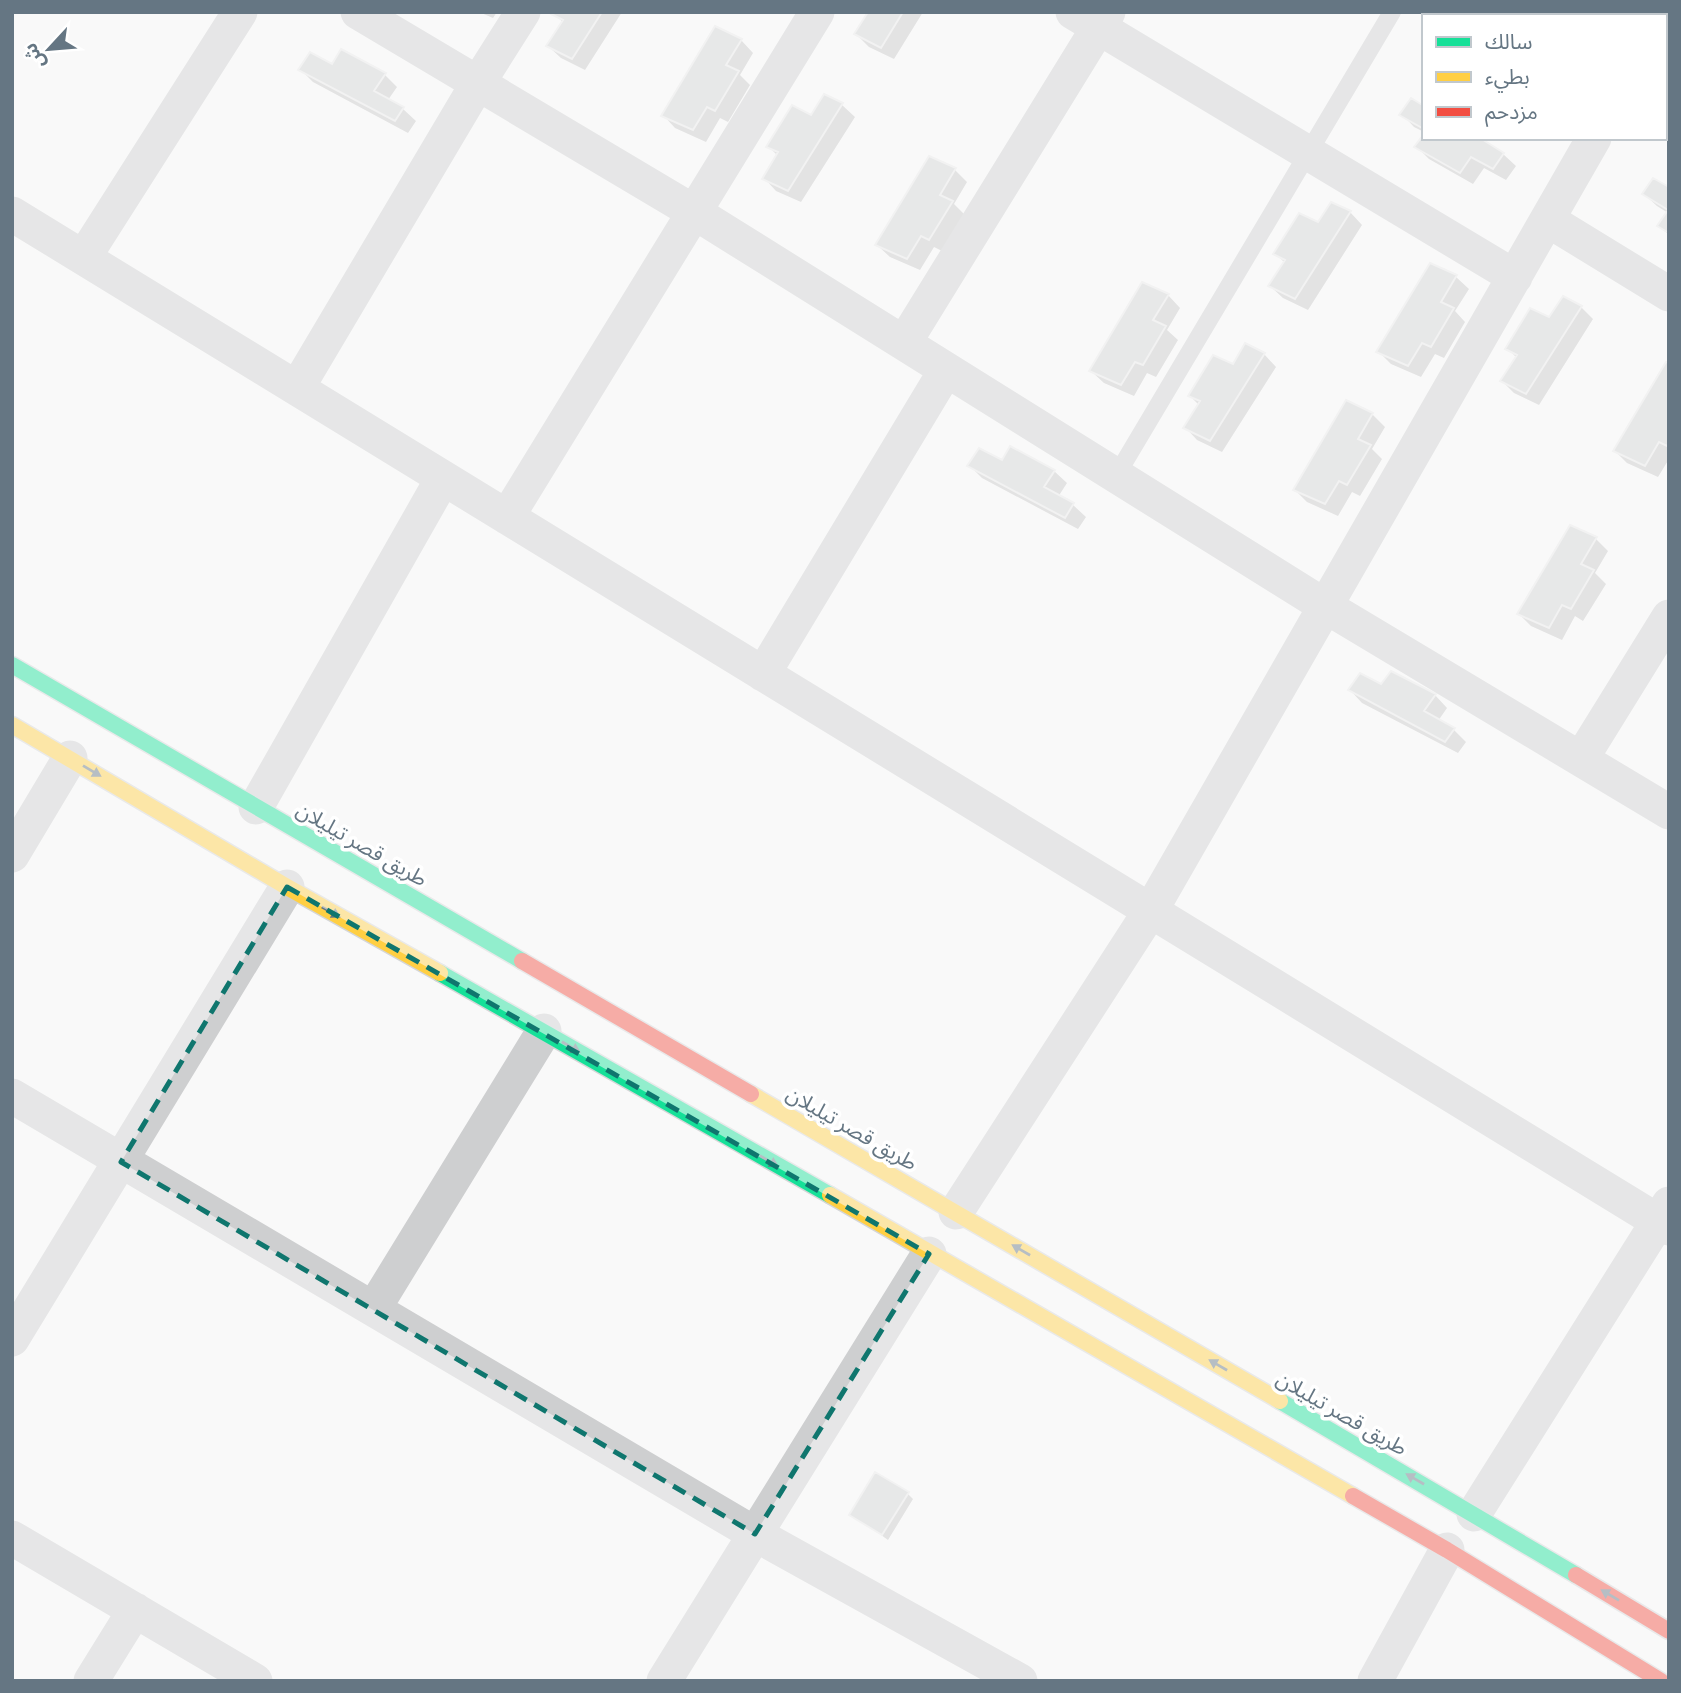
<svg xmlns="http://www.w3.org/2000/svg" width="1681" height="1693" font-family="'PT Sans Narrow','Noto Sans Arabic',sans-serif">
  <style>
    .shadow { fill: #0003 }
    .building { fill: #d0d2d3; stroke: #e8e8e8; stroke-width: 2 }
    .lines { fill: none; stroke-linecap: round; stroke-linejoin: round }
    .fast-casing { stroke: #d5d6d7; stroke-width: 19 }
    .slow-casing { stroke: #d5d6d7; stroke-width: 19 }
    .jam-casing { stroke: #d5d6d7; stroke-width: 19 }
    .lane { stroke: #cecfd0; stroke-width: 18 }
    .street { stroke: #cecfd0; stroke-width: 35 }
    .fast { stroke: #16e098; stroke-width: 16 }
    .slow { stroke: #ffcf43; stroke-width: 16 }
    .jam { stroke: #f24e42; stroke-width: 16 }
    .oneway { fill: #657683 }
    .marked { fill: none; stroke: #0f766e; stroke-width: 5; stroke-dasharray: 14 9; stroke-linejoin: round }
    .labels { text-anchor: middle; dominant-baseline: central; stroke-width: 7; stroke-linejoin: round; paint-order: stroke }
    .street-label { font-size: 21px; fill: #657683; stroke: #fff }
  </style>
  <rect width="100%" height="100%" fill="#f9f9f9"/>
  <path class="shadow" d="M479,12H497L493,18Z
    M554,12H622L585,70L561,58L548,46L563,23Z
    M870,12H923L894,59L869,47L856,34Z
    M1430,12H1483L1481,16H1428Z
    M741,40L753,53L740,75L750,85L728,122L720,118L706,142L675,128L663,115Z
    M332,66L385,75L397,87L388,100L403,109L416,121L408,133L313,82L300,69Z
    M824,96L842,105L855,117L801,202L776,191L764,178L778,156L768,146L811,117Z
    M1424,108V132L1414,127L1402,114Z
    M1424,138L1503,154L1516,166L1506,180L1484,168L1473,184L1429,159L1417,147Z
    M955,170L967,182L954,204L964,214L942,251L934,247L920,270L890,257L877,245Z
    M1669,189V235L1659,226L1668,213L1657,206L1644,194Z
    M1350,212L1362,225L1308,310L1283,298L1270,286L1285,263L1276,254L1318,224Z
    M1430,265L1456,277L1469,289L1455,311L1465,322L1444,358L1435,354L1421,377L1391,364L1379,352Z
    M1168,295L1180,308L1167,330L1178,340L1156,377L1147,373L1134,396L1104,383L1091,371Z
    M1581,307L1593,319L1539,405L1514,393L1502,381L1517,358L1507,348L1550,319Z
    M1264,354L1276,367L1222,452L1197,440L1185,427L1199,405L1190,396L1233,366Z
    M1669,365V459L1658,477L1627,463L1615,451Z
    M1347,403L1372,414L1385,427L1372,449L1382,459L1360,496L1352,492L1338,516L1307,502L1295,490Z
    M1011,448L1054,471L1067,483L1058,497L1073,505L1086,517L1078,529L982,478L970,466L1002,462Z
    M1596,539L1608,551L1595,573L1606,584L1583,621L1575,616L1562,640L1531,626L1519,614Z
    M1382,687L1435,695L1447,708L1438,721L1454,730L1466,742L1458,753L1362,703L1350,690Z
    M907,1493L913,1499L888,1540L852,1514Z"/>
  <path class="building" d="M552,12H602L572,59L546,46L563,20L551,14Z
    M868,12H903L881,48L854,34Z
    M1428,12H1463L1461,16H1426Z
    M1578,12H1603L1610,16H1576Z
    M715,26L742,39L726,65L739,71L715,111L707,107L693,130L661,116Z
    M341,49L386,73L374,91L404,107L395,121L298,70L310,52L332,64Z
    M824,94L843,103L788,191L762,179L778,152L766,147L792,105L811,115Z
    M1411,98L1424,106V129L1399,115Z
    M1424,134V138H1480L1504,153L1493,169L1471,157L1460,173L1414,147Z
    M929,156L956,168L940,195L953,201L929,240L921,236L907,259L875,245Z
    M1653,178L1669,187V233L1657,226L1668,210L1642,194Z
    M1331,202L1351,211L1295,299L1268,286L1285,260L1273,254L1299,213L1318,222Z
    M1430,263L1457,275L1441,302L1454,308L1431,347L1422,343L1408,366L1376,352Z
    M1142,282L1169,294L1153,320L1166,326L1143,365L1135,362L1121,385L1089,371Z
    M1563,296L1582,306L1526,394L1500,381L1517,355L1505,349L1530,308L1549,317Z
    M1245,343L1265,353L1210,441L1183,428L1200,401L1188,396L1213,355L1233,364Z
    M1666,362L1669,363V443L1667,446L1659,442L1645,466L1613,451Z
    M1346,400L1373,413L1358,439L1371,445L1347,485L1339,481L1325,504L1293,490Z
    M1010,446L1055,470L1044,487L1074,503L1065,518L967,466L979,448L1002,460Z
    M1570,525L1597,537L1581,564L1594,570L1571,609L1562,605L1549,628L1517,614Z
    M1391,671L1436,694L1424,711L1455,728L1445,742L1348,690L1360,673L1381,684Z
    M875,1472L909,1492L882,1535L849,1515Z"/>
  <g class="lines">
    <defs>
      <path id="fast" d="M12,665L522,961
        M440,973L830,1195
        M1280,1401L1576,1575"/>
      <path id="slow" d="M12,725L287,887L440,973
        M751,1094L1280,1401
        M830,1195L1353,1496"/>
      <path id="jam" d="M522,961L751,1094
        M1353,1496L1447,1550L1661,1681
        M1576,1575L1669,1631"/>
    </defs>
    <use href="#fast" class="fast-casing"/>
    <use href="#slow" class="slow-casing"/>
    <use href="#jam" class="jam-casing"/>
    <path class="lane" d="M1116,476L1392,12"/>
    <path class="street" d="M358,12L694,212L1325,606L1669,812
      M1073,12L1515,277
      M1662,16L1664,12
      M12,214L1669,1228
      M1548,220L1669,294
      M84,257L240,12
      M904,343L1108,12
      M297,388L478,83L523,12
      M507,517L817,12
      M763,674L946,370
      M1581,759L1669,617
      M256,807L443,478
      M12,855L70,758
      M12,1096L755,1534L1020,1681
      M956,1212L1151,910L1594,138
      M374,1308L544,1031
      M12,1339L287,887
      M1474,1514L1669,1204
      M12,1538L255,1681
      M91,1681L135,1610
      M664,1681L929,1254
      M1375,1681L1447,1550"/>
    <use href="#fast" class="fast"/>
    <use href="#slow" class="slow"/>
    <use href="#jam" class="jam"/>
  </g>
  <defs><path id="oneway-solid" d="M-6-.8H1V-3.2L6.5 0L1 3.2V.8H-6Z" transform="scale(1.75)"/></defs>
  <g class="oneway">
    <use href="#oneway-solid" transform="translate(92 771) rotate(31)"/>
    <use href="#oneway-solid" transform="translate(331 912) rotate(29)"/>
    <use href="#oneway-solid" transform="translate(571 1047) rotate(30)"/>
    <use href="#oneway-solid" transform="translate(769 1161) rotate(30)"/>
    <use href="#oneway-solid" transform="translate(1021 1250) rotate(-150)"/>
    <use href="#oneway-solid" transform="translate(1218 1365) rotate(-150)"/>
    <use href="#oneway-solid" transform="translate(1415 1479) rotate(-150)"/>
    <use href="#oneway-solid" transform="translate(1610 1595) rotate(-149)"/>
  </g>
  <path d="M0 0H1681V1693H0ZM287,887L929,1254L755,1534L121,1162Z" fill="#f9f9f9" fill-opacity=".55" fill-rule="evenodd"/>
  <path class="marked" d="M287,887L929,1254L755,1534L121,1162Z"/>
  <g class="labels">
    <g class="street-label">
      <text transform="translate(362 844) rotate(30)">طريق قصر تيليلان</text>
      <text transform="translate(852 1128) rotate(30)">طريق قصر تيليلان</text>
      <text transform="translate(1342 1413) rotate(30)">طريق قصر تيليلان</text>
    </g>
  </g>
  <rect width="1681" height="1693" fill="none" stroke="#657683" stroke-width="28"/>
  <rect x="1422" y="14" width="245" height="126" fill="#ffffff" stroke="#c1c8cd" stroke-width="2"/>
  <rect x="1436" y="37" width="35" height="10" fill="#16e098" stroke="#c1c8cd" stroke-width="2"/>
  <text x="1485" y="49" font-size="21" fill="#657683">سالك</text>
  <rect x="1436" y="72" width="35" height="10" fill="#ffcf43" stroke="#c1c8cd" stroke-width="2"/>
  <text x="1485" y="84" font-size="21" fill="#657683">بطيء</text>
  <rect x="1436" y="107" width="35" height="10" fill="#f24e42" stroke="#c1c8cd" stroke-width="2"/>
  <text x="1485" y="119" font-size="21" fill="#657683">مزدحم</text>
  <g transform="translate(49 49) rotate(244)" stroke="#ffffff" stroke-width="5" paint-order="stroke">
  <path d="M0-5L12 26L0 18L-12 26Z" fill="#657683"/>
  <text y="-10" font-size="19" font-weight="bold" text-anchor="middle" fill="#657683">ش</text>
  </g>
</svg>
